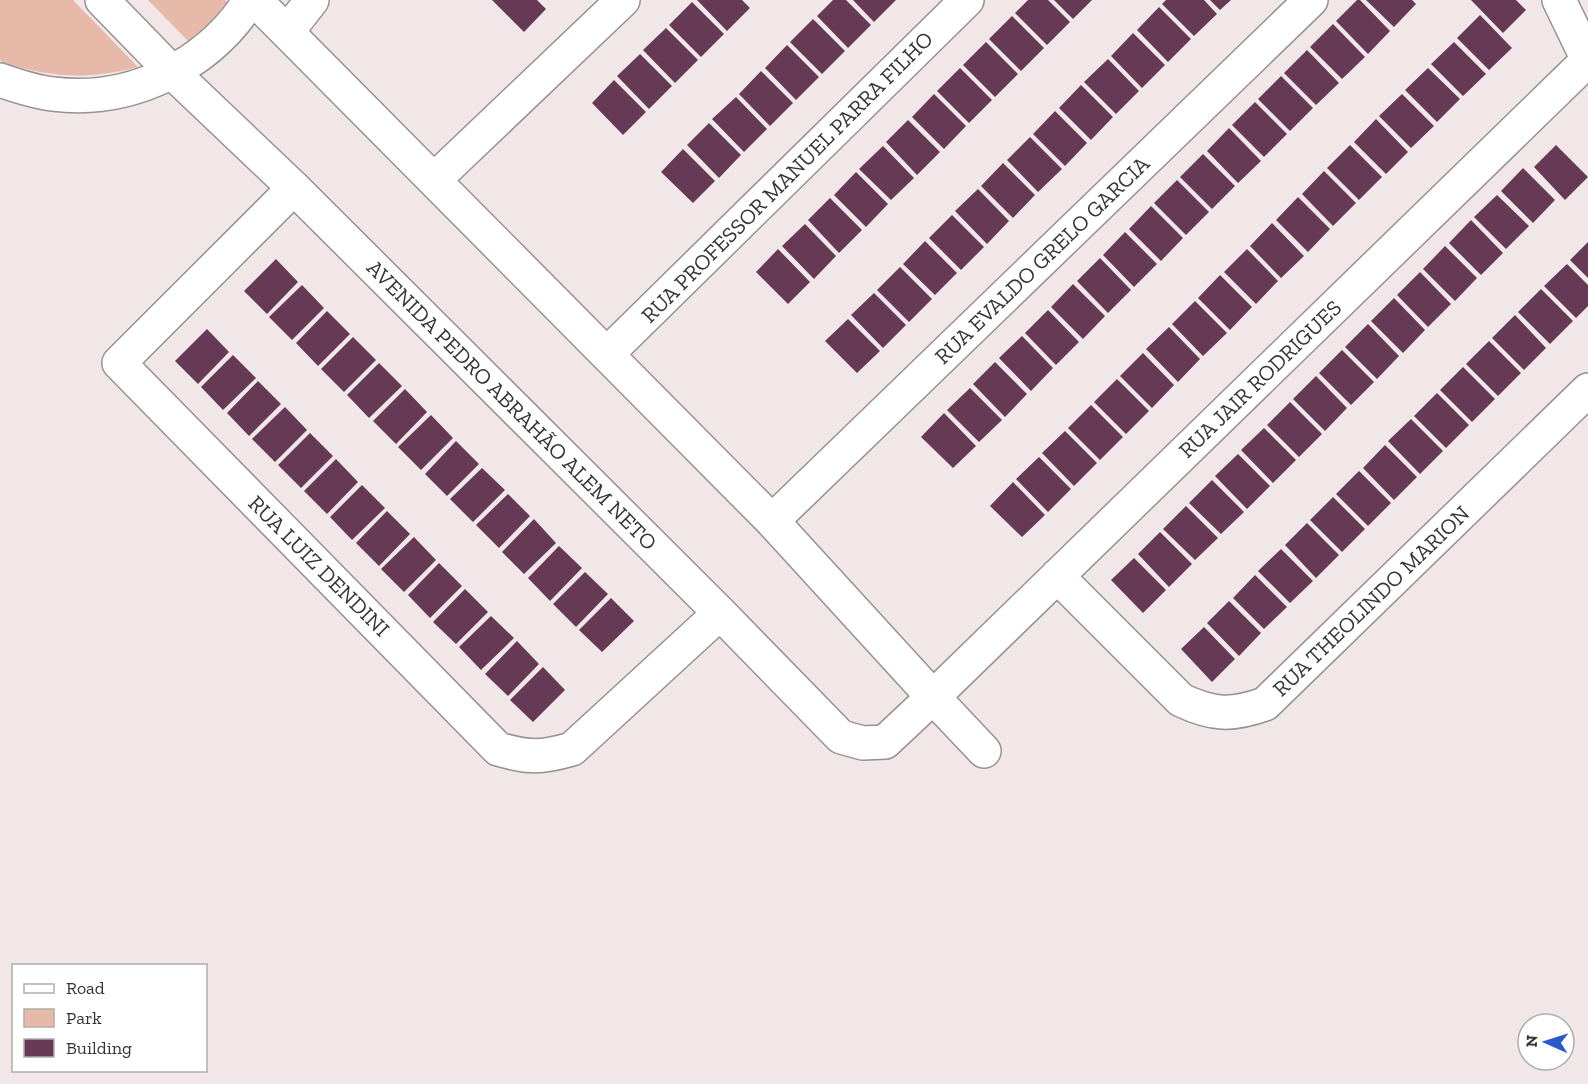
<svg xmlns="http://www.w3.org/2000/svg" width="1588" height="1084" font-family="'Zilla Slab',serif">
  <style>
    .green { fill: #e6b9a8 }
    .building { fill: #663a55 }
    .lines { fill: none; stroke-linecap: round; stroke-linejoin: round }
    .minor-casing { stroke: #999092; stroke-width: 36 }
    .minor { stroke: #fff; stroke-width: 33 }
    .labels { text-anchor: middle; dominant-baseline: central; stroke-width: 6; stroke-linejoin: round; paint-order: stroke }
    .street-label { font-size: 22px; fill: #373334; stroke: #fff }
  </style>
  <rect width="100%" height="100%" fill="#f1e7e9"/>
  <path class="green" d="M0,0H73L138,67C88,80 52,78 2,62L0,60Z
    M148,0H225L227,2L209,23L188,41Z"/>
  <path class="building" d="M492,0H537L546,9L524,32Z
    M697,0H742L750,8L727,31Z
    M833,0H846L871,25L848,48L817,16Z
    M853,0H896L874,22Z
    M1028,0H1048L1070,22L1047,45L1015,13Z
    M1054,0H1092L1073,19Z
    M1166,0H1204L1217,14L1194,36L1162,4Z
    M1210,0H1231L1220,10Z
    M1357,0H1360L1390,31L1368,54L1336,21Z
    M1366,0H1412L1416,4L1394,27Z
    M1471,0H1516L1526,10L1503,33Z
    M692,2L724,34L701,57L669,25Z
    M1159,7L1191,39L1168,62L1137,30Z
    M1480,15L1512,48L1489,70L1457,38Z
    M1012,16L1044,48L1021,71L989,39Z
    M813,19L845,51L822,74L790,42Z
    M1333,24L1365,57L1342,79L1310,47Z
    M666,28L698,60L675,83L643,50Z
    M1133,33L1165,65L1142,88L1111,56Z
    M986,42L1018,74L995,97L963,65Z
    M1454,42L1486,74L1463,96L1431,64Z
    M787,45L819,77L796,100L765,68Z
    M1307,50L1339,83L1316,105L1284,73Z
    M640,54L672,86L649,109L617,76Z
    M1108,59L1139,91L1116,114L1084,82Z
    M960,68L992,100L969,123L937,91Z
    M1428,68L1460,99L1437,122L1405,90Z
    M761,71L793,103L770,126L739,94Z
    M1281,76L1313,108L1290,131L1258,99Z
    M614,80L646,112L623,135L592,103Z
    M1081,85L1113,117L1091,140L1059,108Z
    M934,94L966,126L944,149L912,117Z
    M1402,94L1434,126L1411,148L1379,116Z
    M736,97L767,129L744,152L712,119Z
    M1255,102L1287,134L1264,157L1232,125Z
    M1055,111L1087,143L1065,166L1033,134Z
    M1376,119L1408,152L1386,174L1354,142Z
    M908,120L940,152L917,175L886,142Z
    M709,123L741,155L719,178L687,145Z
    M1229,128L1261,161L1238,183L1207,151Z
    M1030,137L1062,169L1038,192L1007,160Z
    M1350,145L1382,177L1359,200L1327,168Z
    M1556,145L1588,177L1565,200L1534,167Z
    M883,146L914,178L891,200L859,169Z
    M683,149L715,181L693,203L661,172Z
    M1203,154L1235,186L1212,209L1180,177Z
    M1003,163L1035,195L1013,218L981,186Z
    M1523,168L1555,200L1533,223L1501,191Z
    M1324,171L1356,203L1333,226L1302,194Z
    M856,172L888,204L866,227L834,195Z
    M1177,180L1209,212L1186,235L1154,203Z
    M978,189L1009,221L987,244L955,211Z
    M1497,195L1529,226L1506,249L1474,217Z
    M1298,197L1330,229L1308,252L1276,220Z
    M830,198L862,230L839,253L808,220Z
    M1151,206L1183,238L1161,261L1129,229Z
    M952,215L984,247L961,270L929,238Z
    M1471,220L1503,253L1481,275L1449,243Z
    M1272,223L1304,256L1281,278L1250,246Z
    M805,224L836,256L814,279L782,246Z
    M1125,232L1157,264L1134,287L1103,255Z
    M925,241L957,273L935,295L903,264Z
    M1588,242V278L1570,260Z
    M1445,246L1477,278L1455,301L1423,269Z
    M778,249L810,282L788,304L756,272Z
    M1247,249L1278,281L1256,304L1224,272Z
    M1100,258L1131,290L1108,313L1077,281Z
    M276,259L298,282L267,314L244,291Z
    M1567,264L1588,285V306L1576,318L1544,286Z
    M900,267L932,299L909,322L877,290Z
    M1420,272L1451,304L1428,327L1397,295Z
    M1220,275L1252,307L1230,330L1198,298Z
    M1073,284L1105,316L1083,339L1051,307Z
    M302,285L324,308L292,340L269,317Z
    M1541,289L1573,321L1550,344L1518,312Z
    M874,293L906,325L883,348L851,315Z
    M1394,298L1425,330L1403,353L1371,321Z
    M1195,301L1227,333L1203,356L1172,324Z
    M1048,310L1079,342L1056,365L1025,333Z
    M327,311L350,334L318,366L296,343Z
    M1515,315L1546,348L1524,370L1492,338Z
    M848,319L880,351L857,373L825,341Z
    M1368,324L1399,356L1377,379L1345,347Z
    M1169,327L1200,359L1178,382L1146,349Z
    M207,329L229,352L198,384L175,361Z
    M1022,336L1053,368L1031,391L999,358Z
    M353,337L376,360L344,392L321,369Z
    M1489,341L1521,373L1498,396L1466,364Z
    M1342,350L1374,382L1351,405L1319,373Z
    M1143,353L1174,385L1152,408L1120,376Z
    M233,355L256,378L223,410L201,387Z
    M995,362L1027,394L1005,417L973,384Z
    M379,363L402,386L369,418L347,395Z
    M1463,367L1495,399L1472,422L1440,390Z
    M1316,376L1347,408L1325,431L1293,399Z
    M1117,379L1149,411L1126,434L1094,402Z
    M258,381L281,404L249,436L227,413Z
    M970,388L1002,420L979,442L947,410Z
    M405,389L427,412L396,444L373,421Z
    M1437,393L1469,425L1446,448L1414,416Z
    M1290,402L1322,434L1299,457L1267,425Z
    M1091,405L1123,437L1100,460L1068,428Z
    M285,407L307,430L275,462L252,439Z
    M944,413L976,446L953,468L921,437Z
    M431,415L453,438L421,470L398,447Z
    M1411,419L1443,451L1420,474L1388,441Z
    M1264,428L1296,460L1273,483L1241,450Z
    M1065,431L1097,463L1074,486L1042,453Z
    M310,433L333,456L301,488L278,465Z
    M456,441L479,464L447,496L425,474Z
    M1385,445L1417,477L1394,500L1363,468Z
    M1238,454L1270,486L1247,509L1215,476Z
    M1039,457L1071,489L1048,512L1016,479Z
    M336,459L358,482L327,514L304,491Z
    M482,468L505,490L473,522L450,499Z
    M1359,471L1391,503L1368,526L1336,494Z
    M1212,480L1244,512L1221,534L1189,503Z
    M1013,482L1045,515L1022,537L990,506Z
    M362,485L385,508L352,540L330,517Z
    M508,494L530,516L499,548L476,525Z
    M1333,497L1365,529L1342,552L1310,520Z
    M1186,506L1218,538L1195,560L1163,529Z
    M387,511L410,534L379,566L356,543Z
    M534,519L556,543L524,574L502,552Z
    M1307,523L1339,555L1316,578L1285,545Z
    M1160,532L1192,564L1169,587L1138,554Z
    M414,537L436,560L404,592L381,569Z
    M559,546L582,568L550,601L528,578Z
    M1281,549L1313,581L1290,603L1258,571Z
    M1134,558L1166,590L1143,613L1111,580Z
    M439,563L462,586L430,618L408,595Z
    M585,572L608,594L576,627L553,604Z
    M1255,575L1287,607L1264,629L1233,598Z
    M465,589L488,612L456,644L433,622Z
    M611,598L634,621L602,652L579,630Z
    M1229,601L1261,633L1239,656L1207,623Z
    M491,616L514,638L481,670L459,647Z
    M1204,627L1235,659L1212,682L1181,649Z
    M517,641L539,664L508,696L485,674Z
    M543,667L565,690L533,722L510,700Z"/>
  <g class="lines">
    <defs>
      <path id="minor" d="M102,0L173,73L294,188L720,613L841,737L863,743L885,742L933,697L1588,60L1559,0
        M255,0L772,521L933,697L984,751
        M287,32L312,0
        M0,80C17,86 35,92 53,94C131,104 209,65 250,0
        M434,180L623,0
        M294,188L119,363L498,749C529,758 541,758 572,749L720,613
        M607,354L967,0
        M772,521L1311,0
        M1057,576L1181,700C1213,715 1231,716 1265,704L1588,390"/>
    </defs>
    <use href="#minor" class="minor-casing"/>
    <use href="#minor" class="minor"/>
  </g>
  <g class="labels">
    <g class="street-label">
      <text transform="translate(787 177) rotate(-45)">RUA PROFESSOR MANUEL PARRA FILHO</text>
      <text transform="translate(1042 260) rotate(-44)">RUA EVALDO GRELO GARCIA</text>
      <text transform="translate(1260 379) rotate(-44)">RUA JAIR RODRIGUES</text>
      <text transform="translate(512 405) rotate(45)">AVENIDA PEDRO ABRAHÃO ALEM NETO</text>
      <text transform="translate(319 566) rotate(45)">RUA LUIZ DENDINI</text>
      <text transform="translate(1371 601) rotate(-44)">RUA THEOLINDO MARION</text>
    </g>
  </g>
  <rect x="12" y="964" width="195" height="108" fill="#ffffff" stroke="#afadae" stroke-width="1.5"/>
  <rect x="24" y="984" width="30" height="9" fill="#ffffff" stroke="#afadae" stroke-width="1.5"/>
  <text x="66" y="994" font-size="18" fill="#373334">Road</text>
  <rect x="24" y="1009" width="30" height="18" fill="#e6b9a8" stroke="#afadae" stroke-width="1.5"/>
  <text x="66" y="1024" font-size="18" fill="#373334">Park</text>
  <rect x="24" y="1039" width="30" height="18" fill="#663a55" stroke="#afadae" stroke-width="1.5"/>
  <text x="66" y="1054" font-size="18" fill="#373334">Building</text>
  <g transform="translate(1546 1042) rotate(273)"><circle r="28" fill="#ffffff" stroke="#afadae" stroke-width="1.5"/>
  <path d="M0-4.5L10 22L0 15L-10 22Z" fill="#2a5ac9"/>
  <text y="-9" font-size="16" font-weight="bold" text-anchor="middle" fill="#373334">N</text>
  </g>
</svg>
